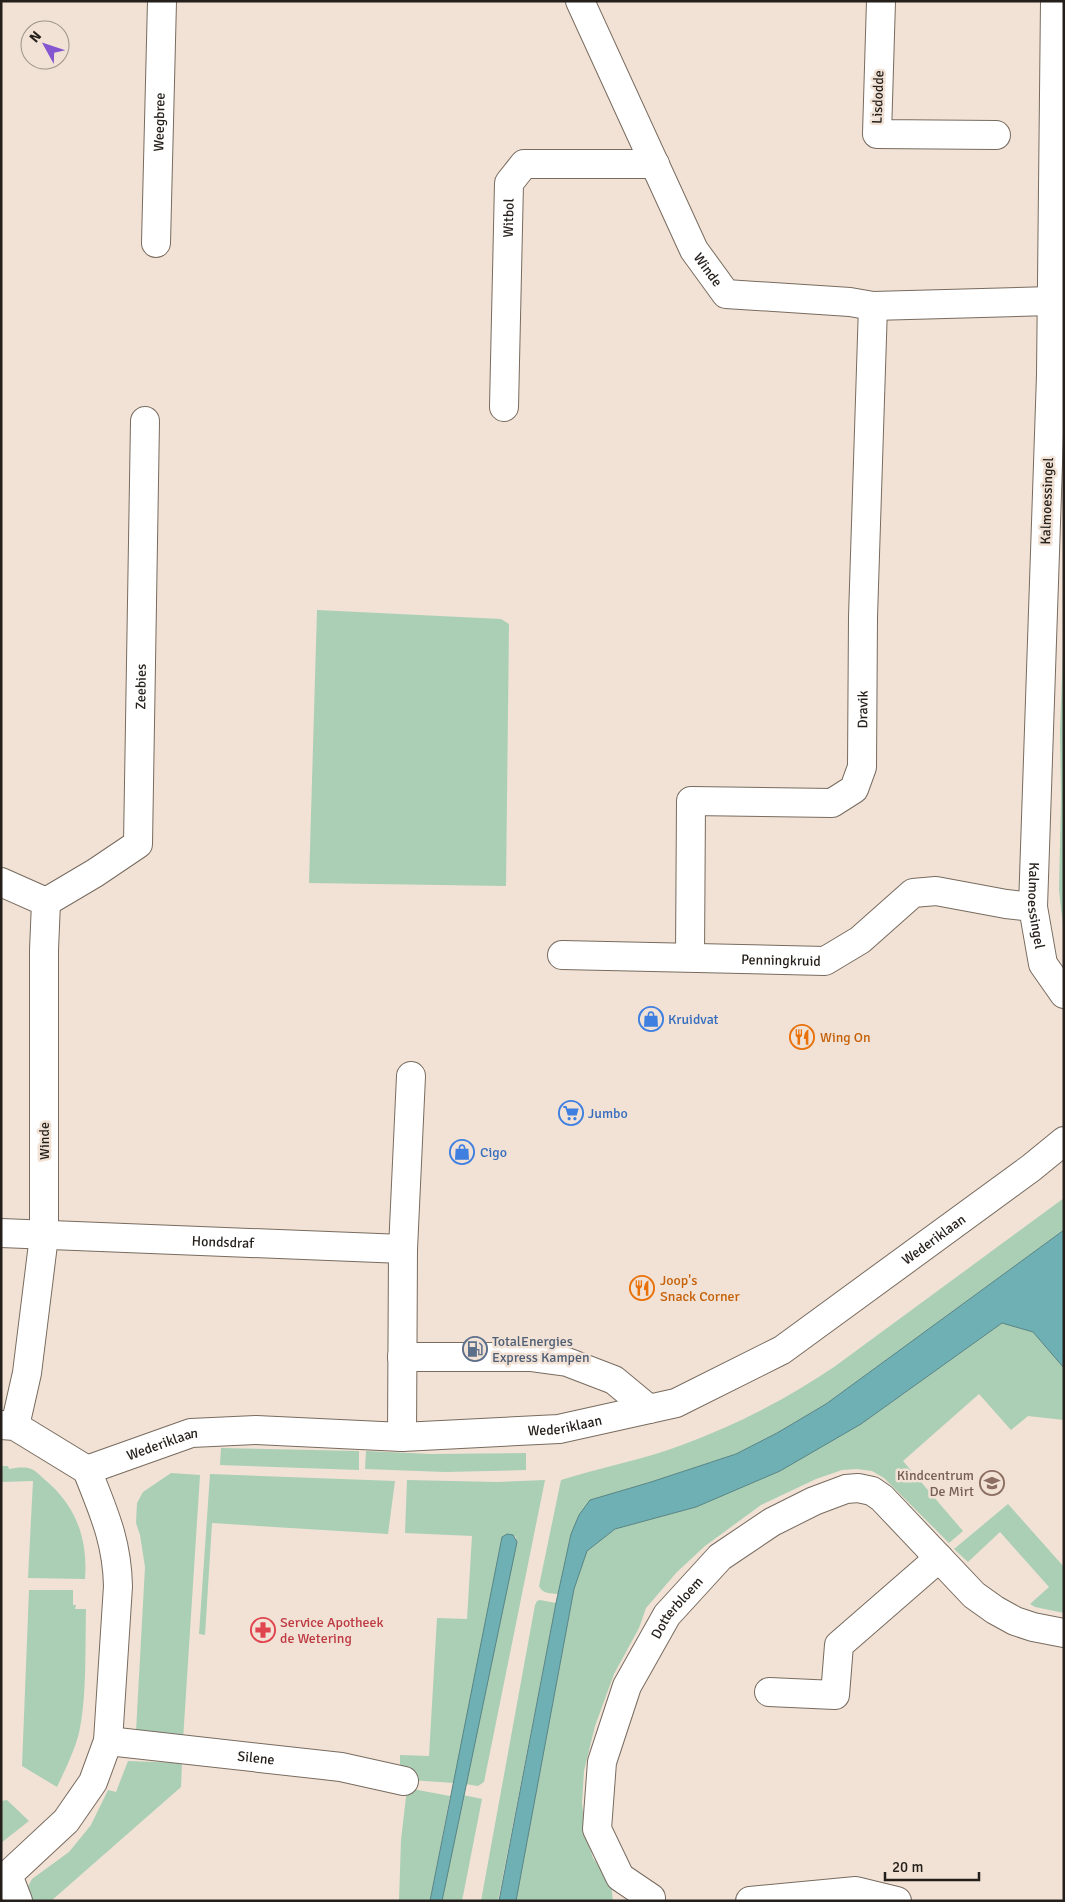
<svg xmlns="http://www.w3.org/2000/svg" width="1065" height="1902" font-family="Signika,sans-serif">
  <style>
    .green { fill: #aacfb5 }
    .water { fill: #6eb0b3; stroke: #588485 }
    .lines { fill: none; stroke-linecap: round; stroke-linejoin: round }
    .minor-casing { stroke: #786b5f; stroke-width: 30 }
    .minor { stroke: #fff; stroke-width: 28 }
    .labels { text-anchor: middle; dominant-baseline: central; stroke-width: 5; stroke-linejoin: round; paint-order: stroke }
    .street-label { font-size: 14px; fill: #241f1a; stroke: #f1e2d5 }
    .shop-label { font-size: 14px; fill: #366cbe; stroke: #f1e2d5; text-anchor: start }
    .food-label { font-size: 14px; fill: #c56008; stroke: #f1e2d5; text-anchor: start }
    .service-label { font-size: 14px; fill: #4e5e75; stroke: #f1e2d5; text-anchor: start }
    .education-label { font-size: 14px; fill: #785e54; stroke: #f1e2d5; text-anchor: end }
    .health-label { font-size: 14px; fill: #be3a42; stroke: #f1e2d5; text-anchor: start }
  </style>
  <rect width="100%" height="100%" fill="#f1e2d5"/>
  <path class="green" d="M317,610L501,619L509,624L506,886L309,883Z
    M1064,620V935L1059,890L1061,798L1060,731Z
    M1064,1198V1230L826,1404L777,1433L736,1454L651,1482L590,1500L571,1534L558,1594C551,1593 542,1594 539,1586L561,1480C601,1467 643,1460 682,1445C737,1425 786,1399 834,1367Z
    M1002,1323L1033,1332L1064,1368V1420L1028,1416L1011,1430L979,1394L903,1461L963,1531L949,1543L884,1478L872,1471L857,1469L842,1470L816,1479L761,1505L705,1546L677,1572L646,1608L639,1628L614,1674L595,1726L584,1771L582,1803L586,1836L593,1858L611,1883L613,1901H516L574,1589L587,1551L615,1529L696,1507L861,1424Z
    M221,1448L359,1451V1470L220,1465Z
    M366,1451L431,1454L526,1453V1470L445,1472L365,1469Z
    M1,1466H8L9,1469C15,1468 22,1467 28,1468C34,1469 40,1475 44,1479C76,1505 88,1539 85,1579L28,1578L33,1481L1,1482Z
    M171,1473L200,1475L183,1740L136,1731L145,1567L140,1535L136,1523L137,1503L143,1492Z
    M210,1474L395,1481L388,1534L212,1523L205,1635L199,1634Z
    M407,1480L498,1482L545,1480L484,1782L478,1786L465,1784L516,1542V1537L507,1534L502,1537L454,1783L410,1780L400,1771V1755L429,1756L437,1618L467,1619L472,1536L405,1533Z
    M1008,1504L1064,1567V1613L1035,1607L1030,1604L1049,1587L1000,1532L968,1562L954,1549Z
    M29,1590H73V1605H76L75,1609H86C85,1647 87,1697 79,1733C74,1752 65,1770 57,1787L22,1766Z
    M540,1600L556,1603L498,1901H481L535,1605L537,1601Z
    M128,1761L182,1763L181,1787L51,1901H26V1890L32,1879L69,1852L91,1825L108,1790L116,1792Z
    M407,1788L450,1796L430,1901H399L401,1840Z
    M463,1795L482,1799L462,1901H442Z
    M7,1800L29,1821L1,1843V1801Z"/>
  <path class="water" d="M1064,1230V1368L1033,1332L1002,1323L861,1424L780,1471L696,1507L615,1529L587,1551L574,1589L516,1901H499L556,1603L571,1534L579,1515L590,1500L651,1482L736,1454L777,1433L826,1404Z
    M507,1534L513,1535L517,1542L442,1901H430L502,1537Z"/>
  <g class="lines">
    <defs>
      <g id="minor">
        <path id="s1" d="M580,1L694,250L726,294L850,302L873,306L1051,301"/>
        <path d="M881,1L877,134L996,135"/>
        <path id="s2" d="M1055,1L1051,375L1033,907L1043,964L1064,994"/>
        <path id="s3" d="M156,243L162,1"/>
        <path id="s4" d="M504,407L509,183L524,164H655"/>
        <path d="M1,882L46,902L44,950V1236L27,1373L15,1426"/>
        <path id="s5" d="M46,902L95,873L138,844L145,421"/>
        <path id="s6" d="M562,955L825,961L860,940L913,893L936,891L1006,904L1033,907"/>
        <path id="s7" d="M690,957L691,801L832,803L854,789L862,767L863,617L873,306"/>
        <path id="s8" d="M1,1233L403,1249"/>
        <path d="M402,1357H530L567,1362L614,1380L649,1409"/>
        <path d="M1,1425L15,1426L87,1470"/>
        <path d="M402,1437L403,1249L411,1076"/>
        <path id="s9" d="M87,1470L191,1433L256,1430L402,1437L559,1429L676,1403L782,1350L1031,1168L1064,1141"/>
        <path d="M769,1692L835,1695L839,1645L939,1558"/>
        <path id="s10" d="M108,1741L341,1767L404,1781"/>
        <path d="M8,1875L18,1901"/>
        <path d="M1,1878L8,1875L66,1821L93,1782L108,1741L118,1586C117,1540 103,1511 87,1470"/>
        <path id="s11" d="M651,1898L620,1877L597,1829L602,1762L627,1686L667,1615L720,1557L772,1522L814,1501L846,1489L858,1488L872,1491L882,1498L974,1595L995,1610L1015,1621L1033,1627L1064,1633"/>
        <path d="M750,1901L856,1891L897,1901"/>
      </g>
    </defs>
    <use href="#minor" class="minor-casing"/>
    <use href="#minor" class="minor"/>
  </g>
  <defs>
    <symbol id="shop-ring" viewBox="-11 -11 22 22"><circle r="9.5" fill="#f1e2d5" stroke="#3f7fe0" stroke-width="1.5"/><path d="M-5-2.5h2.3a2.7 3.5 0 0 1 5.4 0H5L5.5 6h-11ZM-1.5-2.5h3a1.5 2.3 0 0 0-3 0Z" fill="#3f7fe0"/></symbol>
    <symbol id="restaurant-ring" viewBox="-11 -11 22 22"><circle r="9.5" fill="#f1e2d5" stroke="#e8710a" stroke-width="1.5"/><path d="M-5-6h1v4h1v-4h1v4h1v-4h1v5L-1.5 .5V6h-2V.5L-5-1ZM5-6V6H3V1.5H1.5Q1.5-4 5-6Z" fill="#e8710a"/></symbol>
    <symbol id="supermarket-ring" viewBox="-11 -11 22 22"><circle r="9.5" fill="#f1e2d5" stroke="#3f7fe0" stroke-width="1.5"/><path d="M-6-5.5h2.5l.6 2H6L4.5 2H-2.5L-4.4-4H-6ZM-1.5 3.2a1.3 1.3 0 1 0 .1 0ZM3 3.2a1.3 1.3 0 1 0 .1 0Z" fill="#3f7fe0"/></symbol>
    <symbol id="fuel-ring" viewBox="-11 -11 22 22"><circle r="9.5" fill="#f1e2d5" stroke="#5c6f8a" stroke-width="1.5"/><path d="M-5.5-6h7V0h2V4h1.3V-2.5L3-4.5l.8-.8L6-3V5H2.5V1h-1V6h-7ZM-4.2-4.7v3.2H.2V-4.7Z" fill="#5c6f8a"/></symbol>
    <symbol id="school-ring" viewBox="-11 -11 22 22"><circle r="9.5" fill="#f1e2d5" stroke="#8d6e63" stroke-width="1.5"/><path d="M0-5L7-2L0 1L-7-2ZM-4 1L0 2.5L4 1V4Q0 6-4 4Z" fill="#8d6e63"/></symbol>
    <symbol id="pharmacy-ring" viewBox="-11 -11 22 22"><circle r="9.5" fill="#f1e2d5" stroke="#e0444e" stroke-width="1.5"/><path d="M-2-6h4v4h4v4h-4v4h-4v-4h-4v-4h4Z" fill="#e0444e"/></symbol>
  </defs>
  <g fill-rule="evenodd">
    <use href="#shop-ring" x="637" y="1005" width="28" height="28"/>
    <use href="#restaurant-ring" x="788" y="1023" width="28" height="28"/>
    <use href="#supermarket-ring" x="557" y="1099" width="28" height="28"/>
    <use href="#shop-ring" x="448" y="1138" width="28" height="28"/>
    <use href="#restaurant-ring" x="628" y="1274" width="28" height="28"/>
    <use href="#fuel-ring" x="461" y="1335" width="28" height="28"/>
    <use href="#school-ring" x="978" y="1469" width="28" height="28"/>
    <use href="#pharmacy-ring" x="249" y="1616" width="28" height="28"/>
  </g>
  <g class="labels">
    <g class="street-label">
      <text transform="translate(878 97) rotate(-88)">Lisdodde</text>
      <text stroke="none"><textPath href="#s3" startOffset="121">Weegbree</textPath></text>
      <text stroke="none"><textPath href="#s4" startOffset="189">Witbol</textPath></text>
      <text stroke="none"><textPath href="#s1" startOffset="298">Winde</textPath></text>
      <text transform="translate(1047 501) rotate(-88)">Kalmoessingel</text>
      <text stroke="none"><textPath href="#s5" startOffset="266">Zeebies</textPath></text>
      <text stroke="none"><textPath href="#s7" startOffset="404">Dravik</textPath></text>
      <text stroke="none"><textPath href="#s2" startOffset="905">Kalmoessingel</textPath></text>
      <text stroke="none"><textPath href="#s6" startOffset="219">Penningkruid</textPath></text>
      <text transform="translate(44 1141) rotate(-90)">Winde</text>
      <text stroke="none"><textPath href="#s9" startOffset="905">Wederiklaan</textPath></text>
      <text stroke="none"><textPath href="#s8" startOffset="222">Hondsdraf</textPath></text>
      <text stroke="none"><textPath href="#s9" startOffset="485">Wederiklaan</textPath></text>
      <text stroke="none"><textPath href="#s9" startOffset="80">Wederiklaan</textPath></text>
      <text stroke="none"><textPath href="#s11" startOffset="331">Dotterbloem</textPath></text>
      <text stroke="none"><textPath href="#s10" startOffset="149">Silene</textPath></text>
    </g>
    <g class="shop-label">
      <text x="668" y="1019">Kruidvat</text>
      <text x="588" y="1113">Jumbo</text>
      <text x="480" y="1152">Cigo</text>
    </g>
    <g class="food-label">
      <text x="820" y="1037">Wing On</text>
      <text x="660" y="1280">Joop's<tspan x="660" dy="16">Snack Corner</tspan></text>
    </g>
    <g class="service-label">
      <text x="492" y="1341">TotalEnergies<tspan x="492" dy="16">Express Kampen</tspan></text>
    </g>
    <g class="education-label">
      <text x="974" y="1475">Kindcentrum<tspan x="974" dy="16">De Mirt</tspan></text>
    </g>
    <g class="health-label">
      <text x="280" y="1622">Service Apotheek<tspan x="280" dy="16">de Wetering</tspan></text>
    </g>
  </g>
  <rect width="1065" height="1902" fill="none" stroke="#241f1a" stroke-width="5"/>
  <g transform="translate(45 45) rotate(310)"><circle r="24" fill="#f1e2d5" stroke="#9f948a"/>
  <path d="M0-4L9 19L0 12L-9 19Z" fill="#8456cf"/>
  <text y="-8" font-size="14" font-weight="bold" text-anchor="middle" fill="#241f1a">N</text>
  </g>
  <path d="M885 1872v8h94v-8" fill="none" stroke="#241f1a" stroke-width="2.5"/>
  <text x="892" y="1872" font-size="15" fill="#241f1a" stroke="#f1e2d5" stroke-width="4" paint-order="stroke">20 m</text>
</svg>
